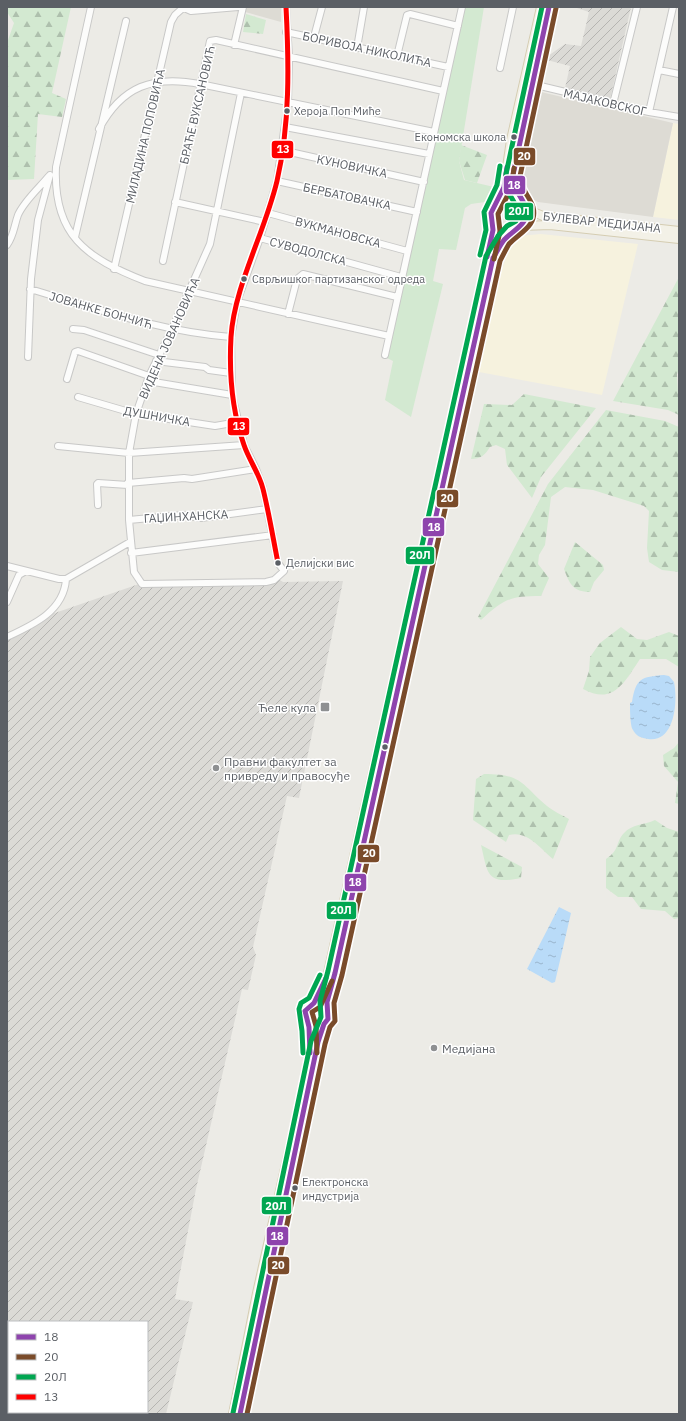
<svg xmlns="http://www.w3.org/2000/svg" width="686" height="1421" font-family="'IBM Plex Sans',sans-serif">
  <style>
    .commercial { fill: #f6f2de }
    .industrial { fill: url(#industrial-furrows); fill-rule: evenodd }
    .education { fill: #dddbd4 }
    .grass { fill: #d3e9d1 }
    .forest { fill: url(#forest-firs) }
    .water { fill: url(#water-ripples) }
    .lines { fill: none; stroke-linecap: round; stroke-linejoin: round }
    .minor-casing { stroke: #c8c8c7; stroke-width: 8 }
    .major-casing { stroke: #d5cdb2; stroke-width: 10 }
    .minor { stroke: #fcfcfb; stroke-width: 6 }
    .major { stroke: #f3f1e7; stroke-width: 8 }
    .bus-1-casing { stroke: #fff; stroke-width: 8 }
    .bus-2-casing { stroke: #fff; stroke-width: 8 }
    .bus-3-casing { stroke: #fff; stroke-width: 8 }
    .bus-4-casing { stroke: #fff; stroke-width: 8 }
    .bus-1 { stroke: #8e44ad; stroke-width: 5 }
    .bus-2 { stroke: #7a4b2a; stroke-width: 5 }
    .bus-3 { stroke: #00a651; stroke-width: 5 }
    .bus-4 { stroke: #f00; stroke-width: 5 }
    .bus-dot { fill: #5b5f65; stroke: #fff; stroke-width: 1.5 }
    .poi-dot { fill: #8e9092; stroke: #fff; stroke-width: 1.5 }
    .labels { text-anchor: middle; dominant-baseline: central; stroke-width: 3; stroke-linejoin: round; paint-order: stroke }
    .bus-label { font-size: 11px; fill: #5b5f65; stroke: #fff; text-anchor: start }
    .street-label { font-size: 12px; fill: #5b5f65; stroke: #fff }
    .poi-label { font-size: 12px; fill: #5b5f65; stroke: #fff; text-anchor: start }
    .line-badge { stroke: #fff; stroke-width: 1.5 }
    .badge-label { font-size: 11px; text-anchor: middle; font-weight: bold; fill: #fff }
  </style>
  <defs>
    <pattern id="industrial-furrows" width="10" height="10" patternUnits="userSpaceOnUse"><rect width="10" height="10" fill="#dbdad6"/><path d="M-1 1l2-2M0 10L10 0M9 11l2-2" fill="none" stroke="#b5b4b1"/></pattern>
    <pattern id="forest-firs" width="22" height="20" patternUnits="userSpaceOnUse"><rect width="22" height="20" fill="#d3e9d1"/><path d="M5 1l3.5 6h-7zM16 11l3.5 6h-7z" fill="#aec0ad"/></pattern>
    <pattern id="water-ripples" width="26" height="14" patternUnits="userSpaceOnUse"><rect width="26" height="14" fill="#b9dbf8"/><path d="M2 4q2-2 4 0t4 0M15 11q2-2 4 0t4 0" fill="none" stroke="#99b5cc"/></pattern>
  </defs>
  <rect width="100%" height="100%" fill="#ecebe6"/>
  <path class="commercial" d="M673,123L679,124V220L653,217Z
    M541,234L638,244L602,395L479,372L501,272L511,244L519,236Z"/>
  <path class="industrial" d="M574,7H631L610,99L565,88L570,66L547,60L548,56L565,44L581,46L589,12Z
    M280,580L283,582L343,581L299,798L287,796L253,947L256,955L248,990L242,989L196,1189L175,1299L193,1302L166,1414H7V639L29,630L52,614L139,584L266,582ZM9,1322H147V1412H9Z"/>
  <path class="education" d="M243,7H281V22L242,11Z
    M541,92L673,123L653,217L538,202L530,198L525,190L522,179Z"/>
  <path class="grass" d="M463,7H484L459,161L464,180L494,187L499,185L492,201L471,204L465,208L456,250L439,249L433,281L443,284L411,417L385,400L393,361L385,357Z"/>
  <path class="forest" d="M7,7H71L52,93L66,99L62,117L38,114L34,179L7,180V43L14,23L7,12Z
    M246,14L266,20L263,34L243,32Z
    M461,145L487,155L477,183L465,180L459,161Z
    M679,277V370L677,374L679,415L668,410L613,401Z
    M524,394L596,408L541,477L532,498L507,465L505,449L496,445L490,447C485,455 481,459 471,459L484,404L512,405Z
    M606,410L665,421L679,427V572L662,570L649,562L647,548L649,511L644,506L593,490L565,487L551,497L545,545L539,555L538,564L549,578L541,596C510,596 504,599 481,620L478,617L548,484Z
    M575,542L603,565L604,570L594,582L590,592C573,592 569,583 564,569Z
    M621,627L637,639L647,640L669,632L679,636V667L666,659H640C625,681 614,706 583,689L589,671L590,657L600,643Z
    M679,742V804L675,803L678,782L664,766L663,755L674,748Z
    M484,774C523,774 521,784 547,806C553,811 562,815 569,819L553,859C540,848 527,830 509,835L506,842L473,820L476,779Z
    M655,820L667,828L679,832V918L674,919L665,911L641,909L632,897H618L606,888V859C620,850 615,843 624,833C632,824 644,825 655,820Z
    M481,845L522,867L521,878C486,885 488,874 481,845Z"/>
  <path class="water" d="M664,675L669,676L674,682C678,701 675,743 648,739C641,738 636,736 633,730C630,726 630,708 630,703L632,702C636,678 641,677 664,675Z
    M559,907L571,913L555,982L552,983L527,969Z"/>
  <g class="lines">
    <defs>
      <path id="minor" d="M91,7L56,167C53,235 86,258 145,281L389,336
        M182,7L191,11L238,7
        M286,32L448,67
        M314,37L322,7
        M234,45L243,7
        M357,48L364,7
        M397,56L407,15L410,14L458,26
        M500,68L513,7
        M659,70L679,74
        M532,84L649,112L679,117
        M241,93L210,244L172,329L149,376L136,414L129,453V520L134,572L142,584L266,582L274,580L284,571L278,563L263,488L256,469L244,445L232,395L231,337L237,302L260,238L277,181L288,102L289,57L286,7
        M613,104L637,7
        M649,112L673,7
        M285,127L429,154
        M99,129C122,86 153,75 200,84L434,132
        M281,150L424,182
        M277,181L417,212
        M175,202L265,222
        M268,213L407,251
        M75,237L126,21
        M260,238L401,277
        M7,245C14,235 14,226 18,215C24,201 40,187 49,176
        M163,261L210,41L216,40L443,91
        M114,269L171,22L175,15L184,7
        M30,289C97,309 162,332 231,337
        M288,314L297,279L303,274L397,297
        M73,329L84,330L159,355
        M385,355L462,7
        M28,357L31,279L38,220L50,175
        M156,361L205,367L209,370L231,373
        M67,379L75,352L78,351L149,376
        M148,381L232,395
        M78,397L136,414L215,426L238,422
        M58,446L129,453L244,445
        M128,483L184,478L192,479L256,469
        M98,505L97,484L98,483L128,485
        M129,520L182,515L201,518L267,509
        M131,553L273,535
        M7,566L59,579H66L130,542
        M7,602L19,575L26,571
        M7,637C33,625 64,611 66,579"/>
      <path id="major" d="M519,200L513,186V175L549,7
        M526,209L543,216L679,231
        M493,223C514,249 541,210 516,198C510,195 504,197 498,200
        M521,226L550,225L679,239
        M305 1015a12 12 0 1 1 24 0a12 12 0 1 1-24 0Z
        M314,1003L328,973L492,239L493,223L491,213L504,187L511,140L541,7
        M326,1007L493,258L502,242L512,231
        M233,1414L257,1293L309,1062L308,1024
        M240,1414L318,1042L324,1024"/>
    </defs>
    <use href="#minor" class="minor-casing"/>
    <use href="#major" class="major-casing"/>
    <use href="#minor" class="minor"/>
    <use href="#major" class="major"/>
    <defs>
      <path id="bus-1" d="M487,257L493,230L491,213L504,187L507,167
        M310,1053L309,1027L305,1011L314,1003L326,978
        M240,1414L318,1042L324,1024L328,1019L327,1002L335,973L493,258C497,252 500,245 504,240C512,231 530,223 526,209C522,194 513,193 513,175L549,7"/>
      <path id="bus-2" d="M494,259L500,231L498,214L511,189L514,168
        M317,1053L316,1026L312,1012L320,1007L332,981
        M247,1414L325,1044L330,1027L335,1021L334,1003L342,975L500,261C503,255 506,249 509,244C519,233 538,226 533,207C529,195 520,189 520,176L556,8"/>
      <path id="bus-3" d="M480,255L486,230L484,212L497,185L500,166
        M303,1053L302,1031L299,1009L301,1003L309,998L320,975
        M233,1413L311,1041L321,1017L320,1001L328,971L486,256L498,236L507,226L516,221L519,211L506,188V174L542,7"/>
      <path id="bus-4" d="M278,563C273,538 269,513 263,489C259,473 249,460 244,445C232,411 229,373 231,337C234,287 265,232 277,181C290,124 289,65 286,7"/>
    </defs>
    <use href="#bus-1" class="bus-1-casing"/>
    <use href="#bus-2" class="bus-2-casing"/>
    <use href="#bus-3" class="bus-3-casing"/>
    <use href="#bus-4" class="bus-4-casing"/>
    <use href="#bus-1" class="bus-1"/>
    <use href="#bus-2" class="bus-2"/>
    <use href="#bus-3" class="bus-3"/>
    <use href="#bus-4" class="bus-4"/>
  </g>
  <g class="bus-dot">
    <circle cx="287" cy="111" r="3.5"/>
    <circle cx="514" cy="137" r="3.5"/>
    <circle cx="244" cy="279" r="3.5"/>
    <circle cx="278" cy="563" r="3.5"/>
    <circle cx="385" cy="747" r="3.5"/>
    <circle cx="295" cy="1188" r="3.5"/>
  </g>
  <g class="poi-dot">
    <rect x="320" y="702" width="10" height="10" rx="2"/>
    <circle cx="216" cy="768" r="4"/>
    <circle cx="434" cy="1048" r="4"/>
  </g>
  <g class="labels">
    <g class="bus-label">
      <text x="294" y="111">Хероја Поп Миће</text>
      <text x="506" y="137" text-anchor="end">Економска школа</text>
      <text x="252" y="279">Сврљишког партизанског одреда</text>
      <text x="286" y="563">Делијски вис</text>
      <text x="302" y="1182">Електронска<tspan x="302" dy="14">индустрија</tspan></text>
    </g>
    <g class="street-label">
      <text transform="translate(367 49) rotate(12)">БОРИВОЈА НИКОЛИЋА</text>
      <text transform="translate(605 102) rotate(13)">МАЈАКОВСКОГ</text>
      <text transform="translate(197 105) rotate(-77)">БРАЋЕ ВУКСАНОВИЋ</text>
      <text transform="translate(145 136) rotate(-77)">МИЛАДИНА ПОПОВИЋА</text>
      <text transform="translate(352 166) rotate(12)">КУНОВИЧКА</text>
      <text transform="translate(347 196) rotate(12)">БЕРБАТОВАЧКА</text>
      <text transform="translate(602 222) rotate(6)">БУЛЕВАР МЕДИЈАНА</text>
      <text transform="translate(338 232) rotate(15)">ВУКМАНОВСКА</text>
      <text transform="translate(308 251) rotate(15)">СУВОДОЛСКА</text>
      <text transform="translate(101 310) rotate(16)">ЈОВАНКЕ БОНЧИЋ</text>
      <text transform="translate(169 338) rotate(-66)">ВИДЕНА ЈОВАНОВИЋА</text>
      <text transform="translate(157 416) rotate(10)">ДУШНИЧКА</text>
      <text transform="translate(186 516) rotate(-3)">ГАЏИНХАНСКА</text>
    </g>
    <g class="poi-label">
      <text x="316" y="707" text-anchor="end">Ћеле кула</text>
      <text x="224" y="761">Правни факултет за<tspan x="224" dy="14">привреду и правосуђе</tspan></text>
      <text x="442" y="1048">Медијана</text>
    </g>
  </g>
  <g class="line-badge">
    <rect x="271" y="140" width="23" height="19" rx="4" fill="#f00"/>
    <rect x="513" y="147" width="23" height="19" rx="4" fill="#7a4b2a"/>
    <rect x="503" y="175" width="23" height="20" rx="4" fill="#8e44ad"/>
    <rect x="504" y="202" width="30" height="19" rx="4" fill="#00a651"/>
    <rect x="227" y="417" width="23" height="19" rx="4" fill="#f00"/>
    <rect x="436" y="489" width="23" height="19" rx="4" fill="#7a4b2a"/>
    <rect x="422" y="517" width="23" height="20" rx="4" fill="#8e44ad"/>
    <rect x="405" y="546" width="30" height="19" rx="4" fill="#00a651"/>
    <rect x="357" y="844" width="23" height="19" rx="4" fill="#7a4b2a"/>
    <rect x="344" y="873" width="23" height="19" rx="4" fill="#8e44ad"/>
    <rect x="326" y="901" width="31" height="19" rx="4" fill="#00a651"/>
    <rect x="261" y="1196" width="31" height="19" rx="4" fill="#00a651"/>
    <rect x="266" y="1226" width="23" height="20" rx="4" fill="#8e44ad"/>
    <rect x="267" y="1256" width="23" height="19" rx="4" fill="#7a4b2a"/>
  </g>
  <g class="badge-label">
    <text x="283" y="153">13</text>
    <text x="524" y="160">20</text>
    <text x="514" y="189">18</text>
    <text x="519" y="215">20Л</text>
    <text x="239" y="430">13</text>
    <text x="447" y="502">20</text>
    <text x="434" y="531">18</text>
    <text x="420" y="559">20Л</text>
    <text x="369" y="857">20</text>
    <text x="355" y="886">18</text>
    <text x="341" y="914">20Л</text>
    <text x="276" y="1210">20Л</text>
    <text x="277" y="1240">18</text>
    <text x="278" y="1269">20</text>
  </g>
  <rect width="686" height="1421" fill="none" stroke="#5b5f65" stroke-width="16"/>
  <rect x="8" y="1321" width="140" height="92" fill="#ffffff" stroke="#bdbfc1"/>
  <rect x="16" y="1334" width="20" height="6" fill="#8e44ad" stroke="#bdbfc1"/>
  <text x="44" y="1341" font-size="12" fill="#5b5f65">18</text>
  <rect x="16" y="1354" width="20" height="6" fill="#7a4b2a" stroke="#bdbfc1"/>
  <text x="44" y="1361" font-size="12" fill="#5b5f65">20</text>
  <rect x="16" y="1374" width="20" height="6" fill="#00a651" stroke="#bdbfc1"/>
  <text x="44" y="1381" font-size="12" fill="#5b5f65">20Л</text>
  <rect x="16" y="1394" width="20" height="6" fill="#ff0000" stroke="#bdbfc1"/>
  <text x="44" y="1401" font-size="12" fill="#5b5f65">13</text>
</svg>
